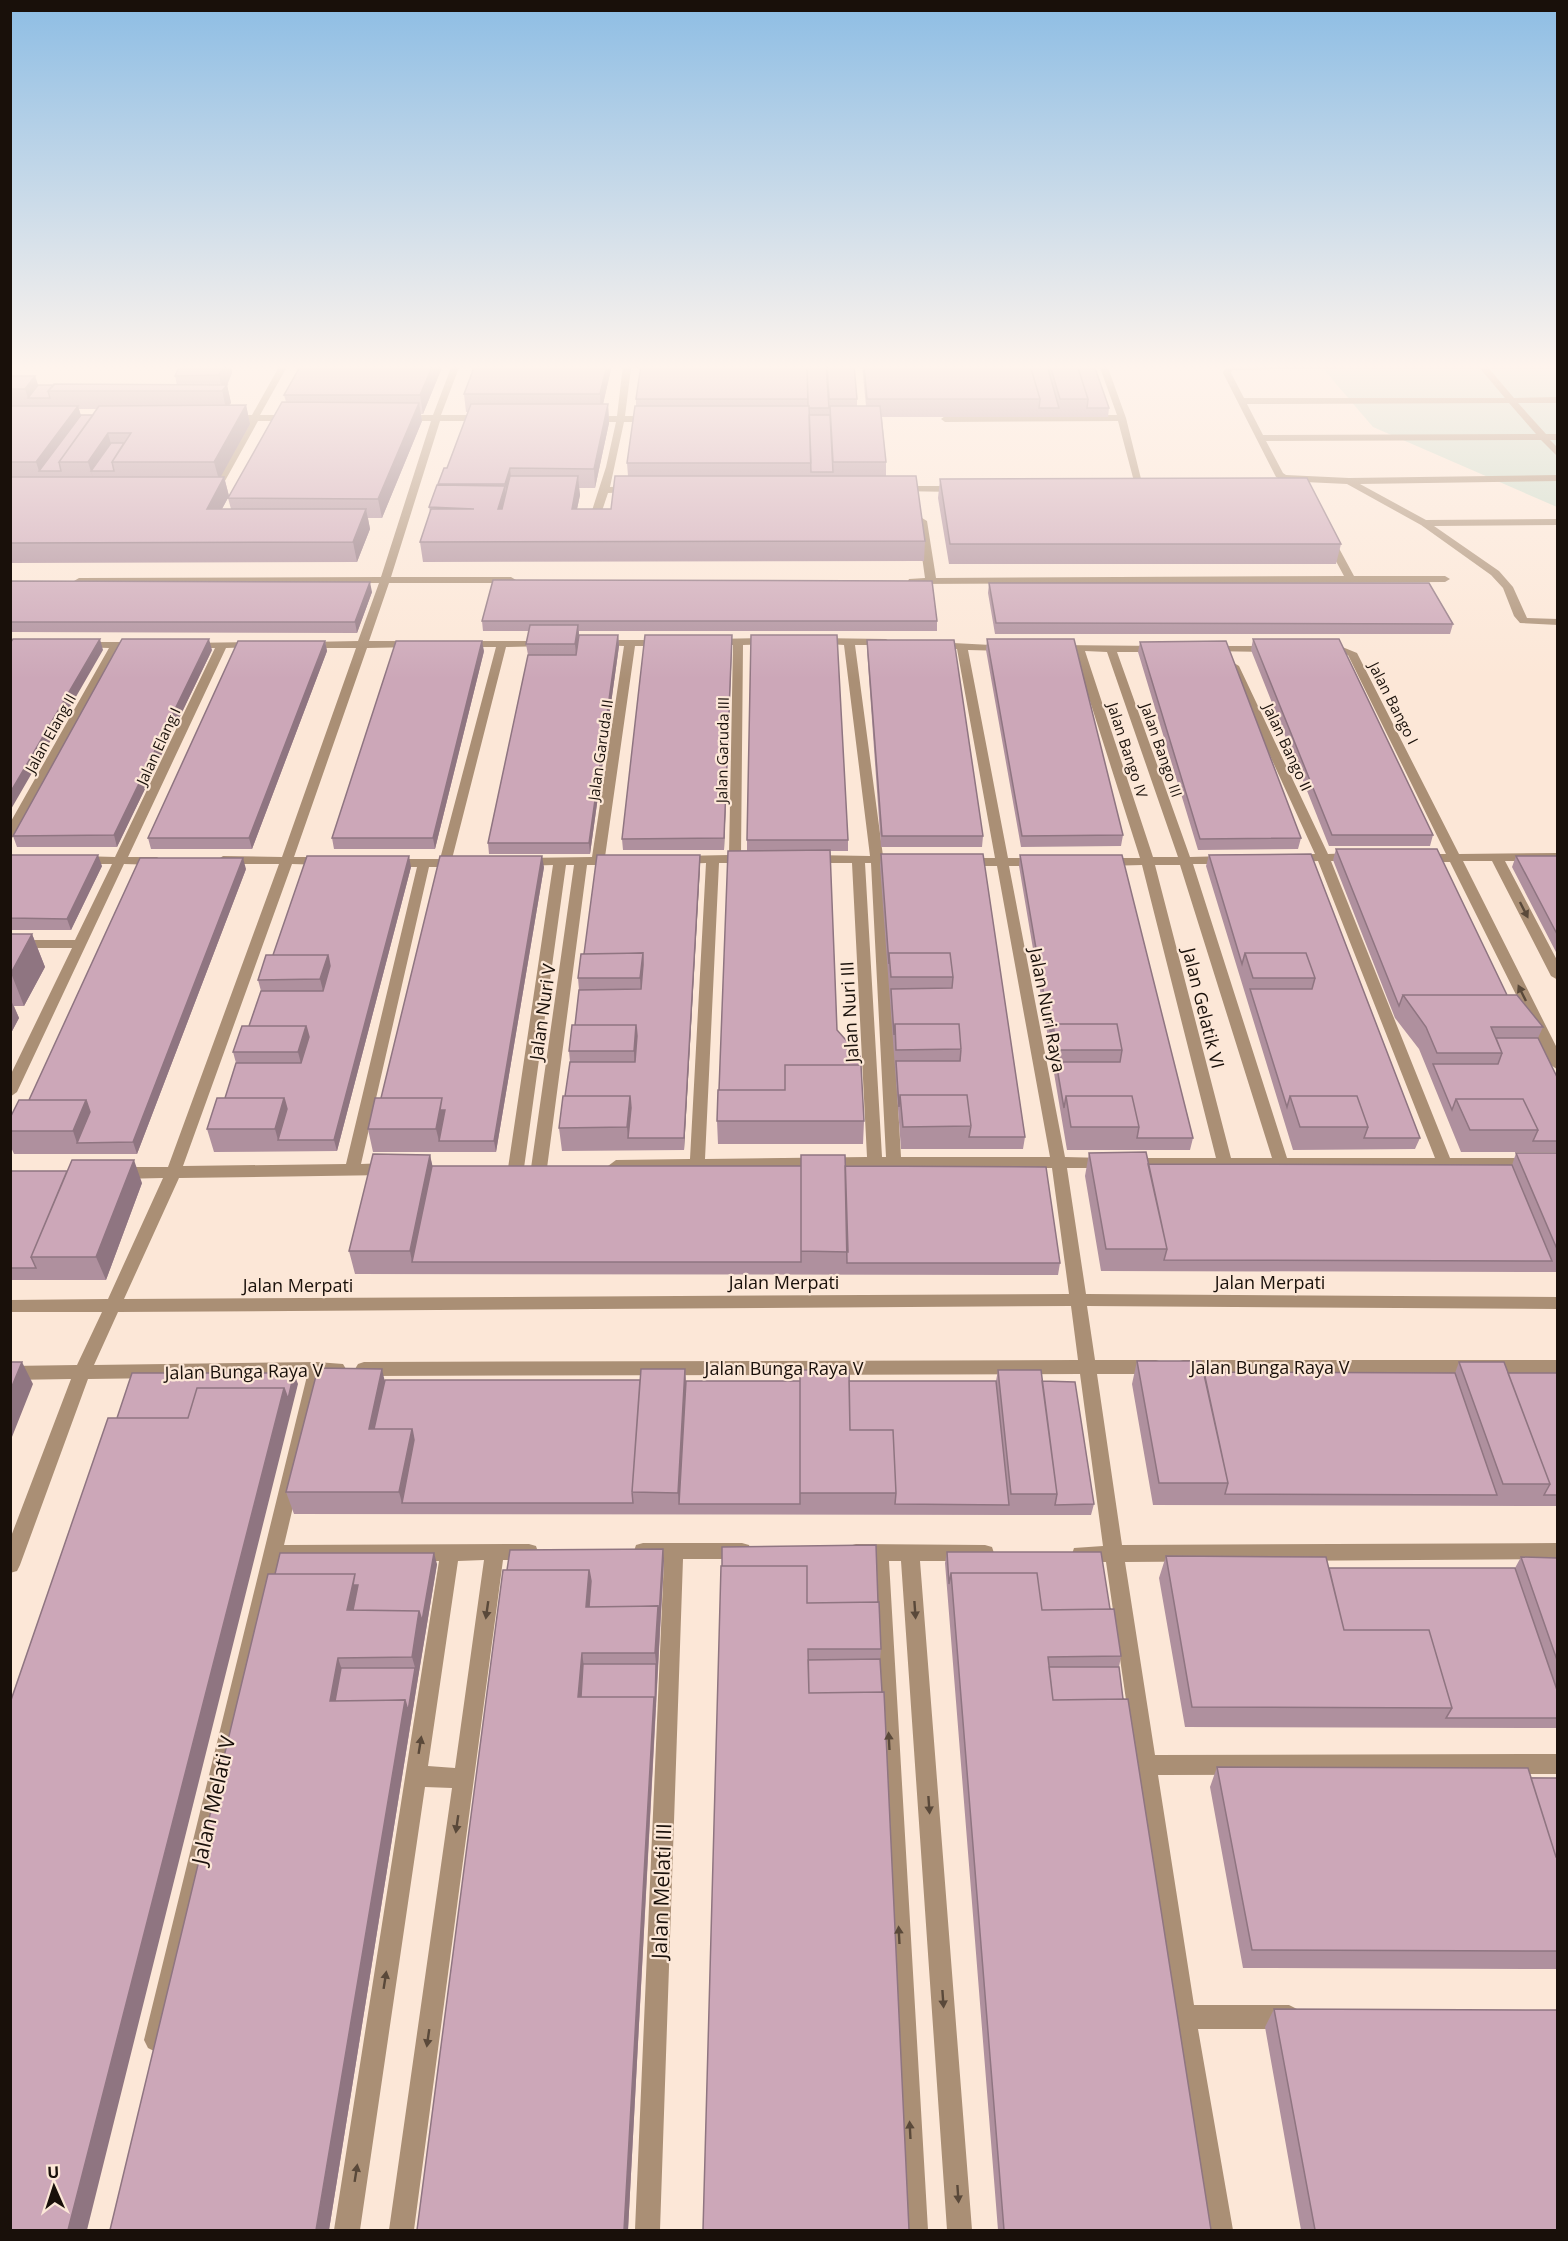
<svg xmlns="http://www.w3.org/2000/svg" width="1568" height="2241" font-family="'Open Sans',sans-serif">
  <style>
    .green { fill: #c7dac9 }
    .lines { fill: none; stroke-linecap: round; stroke-linejoin: round }
    .street { fill: #aa8f75; fill-rule: evenodd }
    .wall { fill: #af909e; fill-rule: evenodd }
    .shaded-wall { fill: #8f7581 }
    .building { fill: #cca7b8; stroke: #8f7581; stroke-width: 1.5 }
    .oneway { fill: #5a493a }
    .labels { text-anchor: middle; dominant-baseline: central; stroke-width: 4.5; stroke-linejoin: round; paint-order: stroke }
    .far-street-label { font-size: 15px; fill: #19100a; stroke: #fce7d7 }
    .street-label { font-size: 18px; fill: #19100a; stroke: #fce7d7 }
    .near-street-label { font-size: 21px; fill: #19100a; stroke: #fce7d7 }
  </style>
  <rect width="100%" height="100%" fill="#fce7d7"/>
  <path class="green" d="M1320,365H1557V507L1373,427Z"/>
  <g class="lines">
    <path class="street" d="M280,365H288L260,415H292L296,418L292,421H258L220,490L208,493L206,491L211,488L249,421H229L225,418L229,415H252Z
      M452,365H460L441,415H484L488,418L484,421H440L391,577H511L516,580L511,583H389L369,641H415L420,644L415,647L367,648L294,857H325L331,861L325,865L292,864L183,1166L346,1164L417,867H391L385,863L391,859H440L496,647H463L458,644L463,641H551L552,643L547,646L506,647L452,859L461,860L463,863L457,867H429L361,1164L388,1163L396,1169L388,1175L179,1178L124,1299L1069,1294L1052,1168L894,1167L616,1172L608,1166L616,1160L690,1159L706,863L679,864L673,860L679,856L729,855L733,645L708,644V640L712,639L769,638L774,641L769,644L743,645L741,855L752,856L754,859L748,863H719L705,1159L867,1157L852,863H811L805,859L811,855L870,856L844,645L813,643V639L817,638L886,639L891,642L886,645H855L883,856H901L907,860L901,864H884L901,1157H1050L997,866H964L958,862L964,858H995L957,649L934,648L929,645L934,642L1010,646L1011,648L1006,651L968,650L1008,858H1039L1045,862L1039,866H1009L1065,1157L1105,1158L1113,1163L1105,1168H1067L1086,1294L1558,1297V1309L1087,1306L1095,1360H1156L1162,1362L1165,1367L1162,1372L1156,1374H1097L1122,1545L1558,1543V1559L1125,1562L1155,1755L1558,1754V1774L1158,1775L1194,2005H1289L1297,2009L1301,2017L1297,2025L1289,2029H1198L1233,2230H1208L1172,2017L1106,1562H1081L1074,1560L1072,1554L1074,1548L1103,1546L1080,1374L364,1376L358,1374L355,1369L358,1364L364,1362L1078,1360L1071,1306L118,1312L94,1365L317,1362L343,1364L346,1369L343,1374L324,1376L284,1545L529,1544L536,1546L538,1552L536,1558L529,1560H503L414,2230H389L452,1788L425,1787L360,2230H334L439,1561H280L168,2040L164,2048L156,2052L148,2048L144,2040L307,1376L88,1379L20,1565L17,1571L10,1573V1539L71,1379L10,1380V1366L77,1365L102,1312H10V1300L108,1299L163,1178L118,1179L110,1173L118,1167H168L279,864H223L217,860L223,856L282,857L356,648H307L302,645L307,642L358,641L379,583L79,584L74,581L79,578L381,577L431,421H400L396,418L400,415H433ZM865,863H871L886,1157H882ZM484,1560L455,1768L428,1766L458,1561Z
      M623,365L664,366L660,368H631L625,416H652L656,419L652,422H624L610,487L634,486L639,489L634,492L608,493L597,526L592,529L587,526L606,467L616,422H589L585,419L589,416H617Z
      M1099,365H1107L1126,418L1144,491L1136,489L1118,421L945,422L941,419L945,416L1117,415Z
      M1232,365H1392L1388,367L1232,370L1231,373L1244,398H1505L1477,365H1486L1514,398L1558,397V403H1518L1546,434H1558V440H1550L1558,448V457L1541,440L1266,441L1283,473L1286,475L1349,478L1558,475V481L1360,484L1426,520L1558,519V525L1434,526L1499,571L1513,587L1527,618L1558,619V625L1520,623L1514,616L1503,588L1491,575L1421,525L1347,484L1284,481L1276,477L1223,373L1226,366ZM1509,403L1536,434L1263,435L1247,404Z
      M898,486H958L963,489L958,492L895,491V487Z
      M922,518L927,521L936,578L1344,576L1324,539L1329,536L1334,539L1354,576H1445L1450,579L1445,582L913,584L908,581L909,579L925,578L917,521Z
      M598,640H664L669,643L664,646H635L605,857H616L622,861L616,865H587L547,1168L539,1174L531,1168L574,865H566L524,1168L516,1174L508,1168L553,865L523,866L517,862L523,858L592,857L624,646L594,645L593,643Z
      M82,642H139L144,645L139,648H120L16,835L10,839V823L109,648L78,647L77,645Z
      M256,642L261,645L260,647L226,648L128,857H157L163,861L157,865L124,864L17,1092L10,1097V1076L72,948H10V940H75L112,864H79L73,860L79,856L115,857L215,648H190L185,645L186,643Z
      M1335,644L1357,653L1459,854L1558,853V861H1505L1558,962V980L1551,976L1492,861H1463L1558,1050V1070L1551,1065L1450,862H1423L1417,858L1423,854H1446L1348,655L1319,648Z
      M1057,645L1159,646L1164,649L1159,652H1117L1190,857L1228,856L1234,860L1228,864H1193L1287,1158H1435L1318,861L1291,862L1285,858L1291,854H1315L1229,666L1234,663L1239,666L1328,854L1354,853L1360,857L1354,861H1331L1450,1158H1558V1168L1124,1167L1121,1163L1129,1158H1216L1142,865L1105,866L1099,862L1105,858H1140L1074,651L1053,650L1052,648ZM1085,651L1107,652L1178,857H1153ZM1155,865H1180L1272,1158H1231Z
      M1210,646H1270L1275,649L1270,652L1206,651V647Z
      M1183,1360H1558V1374H1183L1177,1372L1174,1367L1177,1362Z
      M643,1543H742L749,1545L751,1551L749,1557L742,1559H683L660,2230H635L664,1559L636,1557L634,1551L636,1545Z
      M856,1544L985,1545L992,1547L994,1553L992,1559L985,1561H920L972,2230H947L901,1561H889L928,2230H902L870,1560L849,1558L847,1552L849,1546Z"/>
  </g>
  <path class="wall" d="M180,365H231L232,373L227,385L231,403L229,405H246L250,424L220,477H224L229,496L222,509H231L228,498L286,402L284,395L443,365L423,414H421L422,421L382,518H368L370,529L357,562L10,563V376H35L38,385H177L175,376ZM79,409H96L93,415H81Z
    M475,365H612L603,404H608L609,423L595,488H579L580,495L577,509H611L628,476L627,463L636,406V399H857V406H866L862,365H1094L1109,408L1108,417H882L886,462V476L925,541L924,561L423,562L420,542L430,512L429,507L438,485V484L447,468L468,412H466L464,394Z
    M940,479L1341,544L1336,564H949L938,498Z
    M10,581L372,592L357,633L10,632Z
    M989,583L1453,624L1450,634H995L988,593Z
    M482,621H937V631H579V635H618L619,646L590,854H489L488,843L528,655L526,644L529,631H483Z
    M732,635L724,850H623L622,839Z
    M987,639L1123,835L1121,846L1021,847L986,650Z
    M1253,639L1433,835L1430,846H1329L1251,650Z
    M867,640L983,836L982,847H881L867,650Z
    M325,641L327,651L252,849H151L148,838Z
    M1140,642L1301,838L1298,849L1198,850L1138,652Z
    M212,650L117,847H17L13,836Z
    M484,651L435,849H334L332,838Z
    M747,840H848V851H830L837,1030L864,1121L863,1144H718L717,1121L747,851Z
    M1336,849L1507,995L1543,1027L1538,1038L1557,1077V1152H1461L1419,1049L1395,1018L1333,860Z
    M881,854H983L1025,1137L1023,1149H901L880,866Z
    M1311,854L1420,1138L1415,1149L1293,1150L1206,866L1209,855Z
    M10,855L102,866L71,930H10Z
    M700,855V866L684,1150L562,1151L559,1128L565,1096L570,1062L569,1051L575,1025L579,990L578,978L584,954Z
    M1020,855L1193,1138L1190,1150H1067L1019,866Z
    M1516,856H1557V954L1512,867Z
    M411,867L337,1151L214,1152L207,1129L225,1098L236,1063L233,1052L249,1026L261,991L258,980L273,955Z
    M544,867L496,1152H373L368,1129L381,1098Z
    M246,869L137,1154H14L10,1145V1118L29,1100Z
    M10,934H32L45,967L24,1006H14L19,1018L10,1035Z
    M1089,1153L1148,1164L1512,1165L1516,1153H1557V1272L1101,1271L1085,1176Z
    M430,1155L432,1166H845L1060,1263L1058,1275L355,1274L349,1251Z
    M10,1171L142,1183L106,1280H10Z
    M1137,1361L1204,1372L1455,1373L1459,1362L1508,1373H1557V1506L1153,1505L1132,1384Z
    M685,1369L686,1381H996L998,1370L1042,1381L1094,1504L1091,1515L294,1514L286,1492L385,1380H640Z
    M947,1552L1110,1609L1121,1656L1119,1667L1123,1699L1211,2230H998L945,1563Z
    M1166,1556L1329,1568H1515L1521,1557L1557,1558V1728L1185,1727L1159,1578Z
    M664,1560L628,2230H417L507,1570Z
    M437,1564L418,1678L329,2230L268,1574Z
    M721,1566L878,1602L881,1649L880,1659L909,2230Z
    M1217,1767L1557,1778V1969L1243,1968L1210,1787Z
    M1274,2009L1557,2230H1301L1265,2027Z"/>
  <path class="shaded-wall" d="M224,365H231L232,373L227,385L231,403L226,409L219,375Z
    M433,365H443L423,414L420,395Z
    M607,365H612L601,413L600,394Z
    M35,376L41,394L28,398L25,389Z
    M419,403L422,421L382,518L378,499Z
    M608,404L609,423L595,488L594,469Z
    M246,405L250,424L219,480L214,462Z
    M78,406L83,424L39,471L36,462Z
    M108,433L113,452L91,471L94,481L88,462Z
    M510,468L512,487L508,503L505,484Z
    M578,476L580,495L573,528L572,509Z
    M224,477L229,496L211,529L207,509Z
    M505,486L507,505L500,528L498,509Z
    M366,509L370,529L357,562L353,542Z
    M370,582L372,592L357,633L355,622Z
    M578,625L580,646L577,665L575,644Z
    M618,635L619,646L590,854L589,843Z
    M732,635V646L724,850V838Z
    M100,639L103,650L10,811V793Z
    M209,639L212,650L117,847L114,835Z
    M325,641L327,651L252,849L249,838Z
    M482,641L484,651L435,849L433,838Z
    M98,855L102,866L71,930L67,919Z
    M700,855V866L684,1150V1138Z
    M409,856L411,867L337,1151L334,1140Z
    M542,856L544,867L496,1152L494,1141Z
    M243,858L246,869L137,1154L133,1142Z
    M32,934L45,967L24,1006L11,973Z
    M643,953L644,976L642,1001L640,978Z
    M328,955L333,977L326,1002L320,979Z
    M10,998L19,1018L10,1035Z
    M636,1025L638,1047L635,1073L634,1051Z
    M306,1026L312,1048L304,1075L298,1052Z
    M630,1096L632,1119L628,1138L627,1127Z
    M284,1098L291,1121L278,1140L275,1129Z
    M442,1098L447,1121L439,1141L436,1129Z
    M86,1100L95,1123L77,1143L73,1131Z
    M430,1155L435,1177L412,1262L410,1251Z
    M134,1160L142,1183L106,1280L96,1257Z
    M22,1362L33,1384L10,1442V1391Z
    M382,1369L387,1391L377,1440L369,1429Z
    M685,1369L686,1392L679,1504L678,1493Z
    M294,1373L298,1384L87,2230H68L284,1388Z
    M412,1429L417,1451L402,1503L399,1492Z
    M663,1549L664,1560L660,1628L659,1617Z
    M434,1553L437,1564L418,1678L412,1657L419,1611Z
    M589,1570L592,1592L590,1617L586,1607Z
    M355,1574L362,1596L357,1621L347,1610Z
    M658,1606L660,1628L628,2230H624L654,1697L656,1664L655,1653Z
    M582,1653L585,1674L583,1707L578,1697Z
    M338,1658L345,1679L339,1711L330,1701Z
    M415,1668L418,1678L411,1721L329,2230H316L405,1700Z"/>
  <path class="building" d="M180,365H224L219,375L175,376Z
    M301,365H433L420,395H284Z
    M475,365H607L600,394H464Z
    M641,365H807L808,399H636Z
    M807,365H826L829,408H809V406H808Z
    M827,365H854L857,399H829Z
    M864,365H1030L1040,399H867Z
    M1030,365H1047L1059,408H1039L1040,399Z
    M1050,365H1077L1088,399H1060Z
    M1077,365H1094L1109,408H1087L1088,399Z
    M10,376H35L25,389H10Z
    M54,384L227,385L222,391H48Z
    M38,385H54L48,391L50,398H28Z
    M282,402L419,403L378,499L228,498Z
    M471,404H608L594,469L510,468L505,484H438L444,468H447Z
    M246,405L214,462H112L131,433H108L88,462H59L99,406Z
    M10,406H78L36,462H10Z
    M635,406H809L811,463H627Z
    M830,406H880L886,462H833Z
    M81,415H93L59,462L61,471H39Z
    M809,415H830L833,472H811Z
    M111,443H124L112,462L114,471H91Z
    M510,476H578L572,509H611L615,476H916L925,541L420,542L431,509H474L429,507L437,485L505,486L498,509H502Z
    M10,477H224L207,509H366L353,542L10,543Z
    M1307,478L1341,544H950L940,479Z
    M493,580L932,581L937,621H482Z
    M10,581L370,582L355,622H10Z
    M989,583H1429L1453,624L996,623Z
    M530,625H578L575,644H526Z
    M579,635H618L589,843H488L528,655H576Z
    M645,635H732L724,838L622,839Z
    M751,635H837L848,840H747Z
    M13,639H100L10,793V643Z
    M122,639H209L114,835L13,836Z
    M987,639H1074L1123,835L1022,836Z
    M1253,639H1339L1433,835H1332Z
    M867,640H954L983,836H882Z
    M238,641H325L249,838H148Z
    M396,641H482L433,838H332Z
    M1226,641L1301,838L1200,839L1140,642Z
    M1336,849H1437L1507,995H1403L1399,1006Z
    M830,850L837,1030L860,1056V1065H785V1090H719L728,851Z
    M881,854H983L1025,1137H969L971,1126L967,1095H900L899,1107L896,1061H960L961,1049L959,1024H895L894,1035L891,989L952,988L953,977L950,953H889V964Z
    M1311,854L1420,1138H1364L1368,1127L1357,1096H1290L1287,1107L1250,989H1312L1315,978L1306,953H1245L1242,964L1209,855Z
    M10,855H98L67,919L10,918Z
    M597,855H700L684,1138H628L631,1108L630,1096H565L570,1062H635L637,1036L636,1025H575L579,990L641,989L643,965V953L584,954Z
    M1020,855H1122L1193,1138H1137L1139,1127L1132,1096H1066L1064,1108L1056,1062H1120L1122,1050L1117,1024H1053L1051,1036Z
    M307,856H409L334,1140H278L287,1109L284,1098H225L236,1063H301L309,1037L306,1026H249L261,991H323L330,966L328,955H273Z
    M440,856H542L494,1141H439L445,1110H440L442,1098H381Z
    M1516,856H1557V934Z
    M140,858H243L133,1142L77,1143L90,1112L86,1100H29Z
    M10,934H32L11,973H10Z
    M643,953L640,978H578L581,954Z
    M889,953H950L953,977H891Z
    M1245,953H1306L1315,978H1253Z
    M266,955H328L320,979L258,980Z
    M1403,995H1517L1543,1027H1491L1502,1053H1437L1426,1027Z
    M895,1024H959L961,1049L896,1050Z
    M1053,1024H1117L1122,1050H1057Z
    M572,1025H636L634,1051H569Z
    M242,1026H306L298,1052H233Z
    M1496,1038H1538L1557,1077V1141H1533L1538,1130L1523,1099H1456L1452,1110L1433,1064H1498L1502,1053Z
    M785,1065H861L864,1121H717L718,1090H785Z
    M900,1095H967L971,1126L903,1127Z
    M563,1096H630L627,1127L559,1128Z
    M1066,1096H1132L1139,1127H1071Z
    M1290,1096H1357L1368,1127H1300Z
    M217,1098H284L275,1129H207Z
    M375,1098H442L436,1129H368Z
    M1456,1099H1523L1538,1130H1470Z
    M19,1100H86L73,1131H10V1118Z
    M1146,1152L1167,1249H1106L1089,1153Z
    M1516,1153H1557V1249Z
    M373,1154L430,1155L410,1251H349Z
    M801,1155H845L848,1252L801,1251Z
    M72,1160H134L96,1257H31Z
    M1148,1164L1512,1165L1552,1261L1164,1260L1167,1249Z
    M432,1166H801V1262H412Z
    M845,1166L1046,1167L1060,1263H847Z
    M10,1171H67L31,1257L36,1268H10Z
    M1137,1361H1201L1228,1483H1159Z
    M10,1362H22L10,1391Z
    M1459,1362H1504L1550,1484H1503Z
    M318,1368L382,1369L369,1429H412L399,1492H286Z
    M641,1369H685L678,1493L632,1492Z
    M800,1370H849L850,1430H893L896,1493H800Z
    M998,1370H1041L1057,1494H1011Z
    M1204,1372L1455,1373L1497,1495L1225,1494L1228,1483Z
    M132,1373H294L288,1399L284,1388H197L188,1418H117Z
    M1508,1373H1557V1495H1544L1550,1484Z
    M385,1380H640L632,1492L633,1503H402L414,1440L412,1429H374Z
    M686,1381H800V1504H679Z
    M849,1381H996L1009,1505L895,1504L896,1493L893,1430H850Z
    M1042,1381L1075,1382L1094,1504L1055,1505L1057,1494Z
    M197,1388H284L68,2230H10V1703L108,1418H188Z
    M876,1545L878,1602L807,1603V1566H722V1547Z
    M663,1549L659,1617L658,1606L589,1607L591,1581L589,1570H507L510,1550Z
    M947,1552H1101L1110,1609L1042,1610L1037,1573H951L949,1584Z
    M280,1553H434L422,1621L419,1611L353,1610L358,1585H353L355,1574H275Z
    M1166,1556L1326,1557L1344,1630H1429L1452,1708L1192,1707Z
    M1521,1557L1557,1558V1660Z
    M721,1566H807V1603L879,1602L881,1649H808L809,1693L884,1692L909,2230H703Z
    M1329,1568H1515L1557,1690V1718H1446L1452,1708L1429,1630H1344Z
    M503,1570H589L586,1607L658,1606L655,1653H582L578,1697H654L624,2230H417Z
    M951,1573H1037L1042,1610L1114,1609L1121,1656L1048,1657L1053,1700L1128,1699L1211,2230H1004Z
    M268,1574H355L347,1610L419,1611L412,1657L338,1658L330,1701L405,1700L316,2230H110Z
    M880,1659L882,1692L809,1693L808,1660Z
    M583,1664H656L655,1707L654,1697H581Z
    M1049,1667H1119L1123,1699L1053,1700Z
    M341,1668H415L408,1711L405,1700L335,1701Z
    M1217,1767L1528,1768L1556,1857H1557V1951L1252,1950Z
    M1531,1778H1557V1857H1556Z
    M1274,2009L1557,2010V2230H1315Z"/>
  <defs><path id="oneway-solid" d="M-6-.8H1V-3.2L6.5 0L1 3.2V.8H-6Z" transform="scale(1.5)"/></defs>
  <g class="oneway">
    <use href="#oneway-solid" transform="translate(1524 910) rotate(63)"/>
    <use href="#oneway-solid" transform="translate(1522 993) rotate(-116)"/>
    <use href="#oneway-solid" transform="translate(487 1610) rotate(98)"/>
    <use href="#oneway-solid" transform="translate(915 1610) rotate(86)"/>
    <use href="#oneway-solid" transform="translate(889 1741) rotate(-93)"/>
    <use href="#oneway-solid" transform="translate(420 1745) rotate(-81)"/>
    <use href="#oneway-solid" transform="translate(929 1805) rotate(86)"/>
    <use href="#oneway-solid" transform="translate(457 1824) rotate(98)"/>
    <use href="#oneway-solid" transform="translate(899 1935) rotate(-93)"/>
    <use href="#oneway-solid" transform="translate(385 1980) rotate(-81)"/>
    <use href="#oneway-solid" transform="translate(943 1999) rotate(86)"/>
    <use href="#oneway-solid" transform="translate(428 2038) rotate(98)"/>
    <use href="#oneway-solid" transform="translate(910 2130) rotate(-93)"/>
    <use href="#oneway-solid" transform="translate(356 2173) rotate(-81)"/>
    <use href="#oneway-solid" transform="translate(958 2194) rotate(86)"/>
  </g>
  <linearGradient id="sky" x2="0" y2="1"><stop stop-color="#8dbde4"/><stop offset="0.54" stop-color="#fef4ed"/><stop offset="1" stop-color="#fef4ed" stop-opacity="0"/></linearGradient>
  <rect width="1568" height="679" fill="url(#sky)"/>
  <g class="labels">
    <g class="far-street-label">
      <text transform="translate(1394 703) rotate(63)">Jalan Bango I</text>
      <text transform="translate(50 733) rotate(-61)">Jalan Elang II</text>
      <text transform="translate(158 746) rotate(-65)">Jalan Elang I</text>
      <text transform="translate(1288 747) rotate(65)">Jalan Bango II</text>
      <text transform="translate(600 750) rotate(-82)">Jalan Garuda II</text>
      <text transform="translate(722 750) rotate(-89)">Jalan Garuda III</text>
      <text transform="translate(1128 750) rotate(72)">Jalan Bango IV</text>
      <text transform="translate(1162 750) rotate(71)">Jalan Bango III</text>
    </g>
    <g class="street-label">
      <text transform="translate(1204 1008) rotate(76)">Jalan Gelatik VI</text>
      <text transform="translate(1048 1010) rotate(79)">Jalan Nuri Raya</text>
      <text transform="translate(542 1012) rotate(-82)">Jalan Nuri V</text>
      <text transform="translate(849 1012) rotate(-93)">Jalan Nuri III</text>
      <text x="784" y="1282">Jalan Merpati</text>
      <text x="1270" y="1282">Jalan Merpati</text>
      <text x="298" y="1285">Jalan Merpati</text>
      <text x="1270" y="1367">Jalan Bunga Raya V</text>
      <text x="784" y="1368">Jalan Bunga Raya V</text>
      <text transform="translate(244 1371) rotate(-1)">Jalan Bunga Raya V</text>
    </g>
    <g class="near-street-label">
      <text transform="translate(213 1800) rotate(-77)">Jalan Melati V</text>
      <text transform="translate(661 1891) rotate(-88)">Jalan Melati III</text>
    </g>
  </g>
  <rect width="1568" height="2241" fill="none" stroke="#19100a" stroke-width="24"/>
  <g transform="translate(54 2187) rotate(357)" stroke="#fce7d7" stroke-width="4.5" paint-order="stroke">
  <path d="M0-4.5L10 22L0 15L-10 22Z" fill="#19100a"/>
  <text y="-9" font-size="16" font-weight="bold" text-anchor="middle" fill="#19100a">U</text>
  </g>
</svg>
